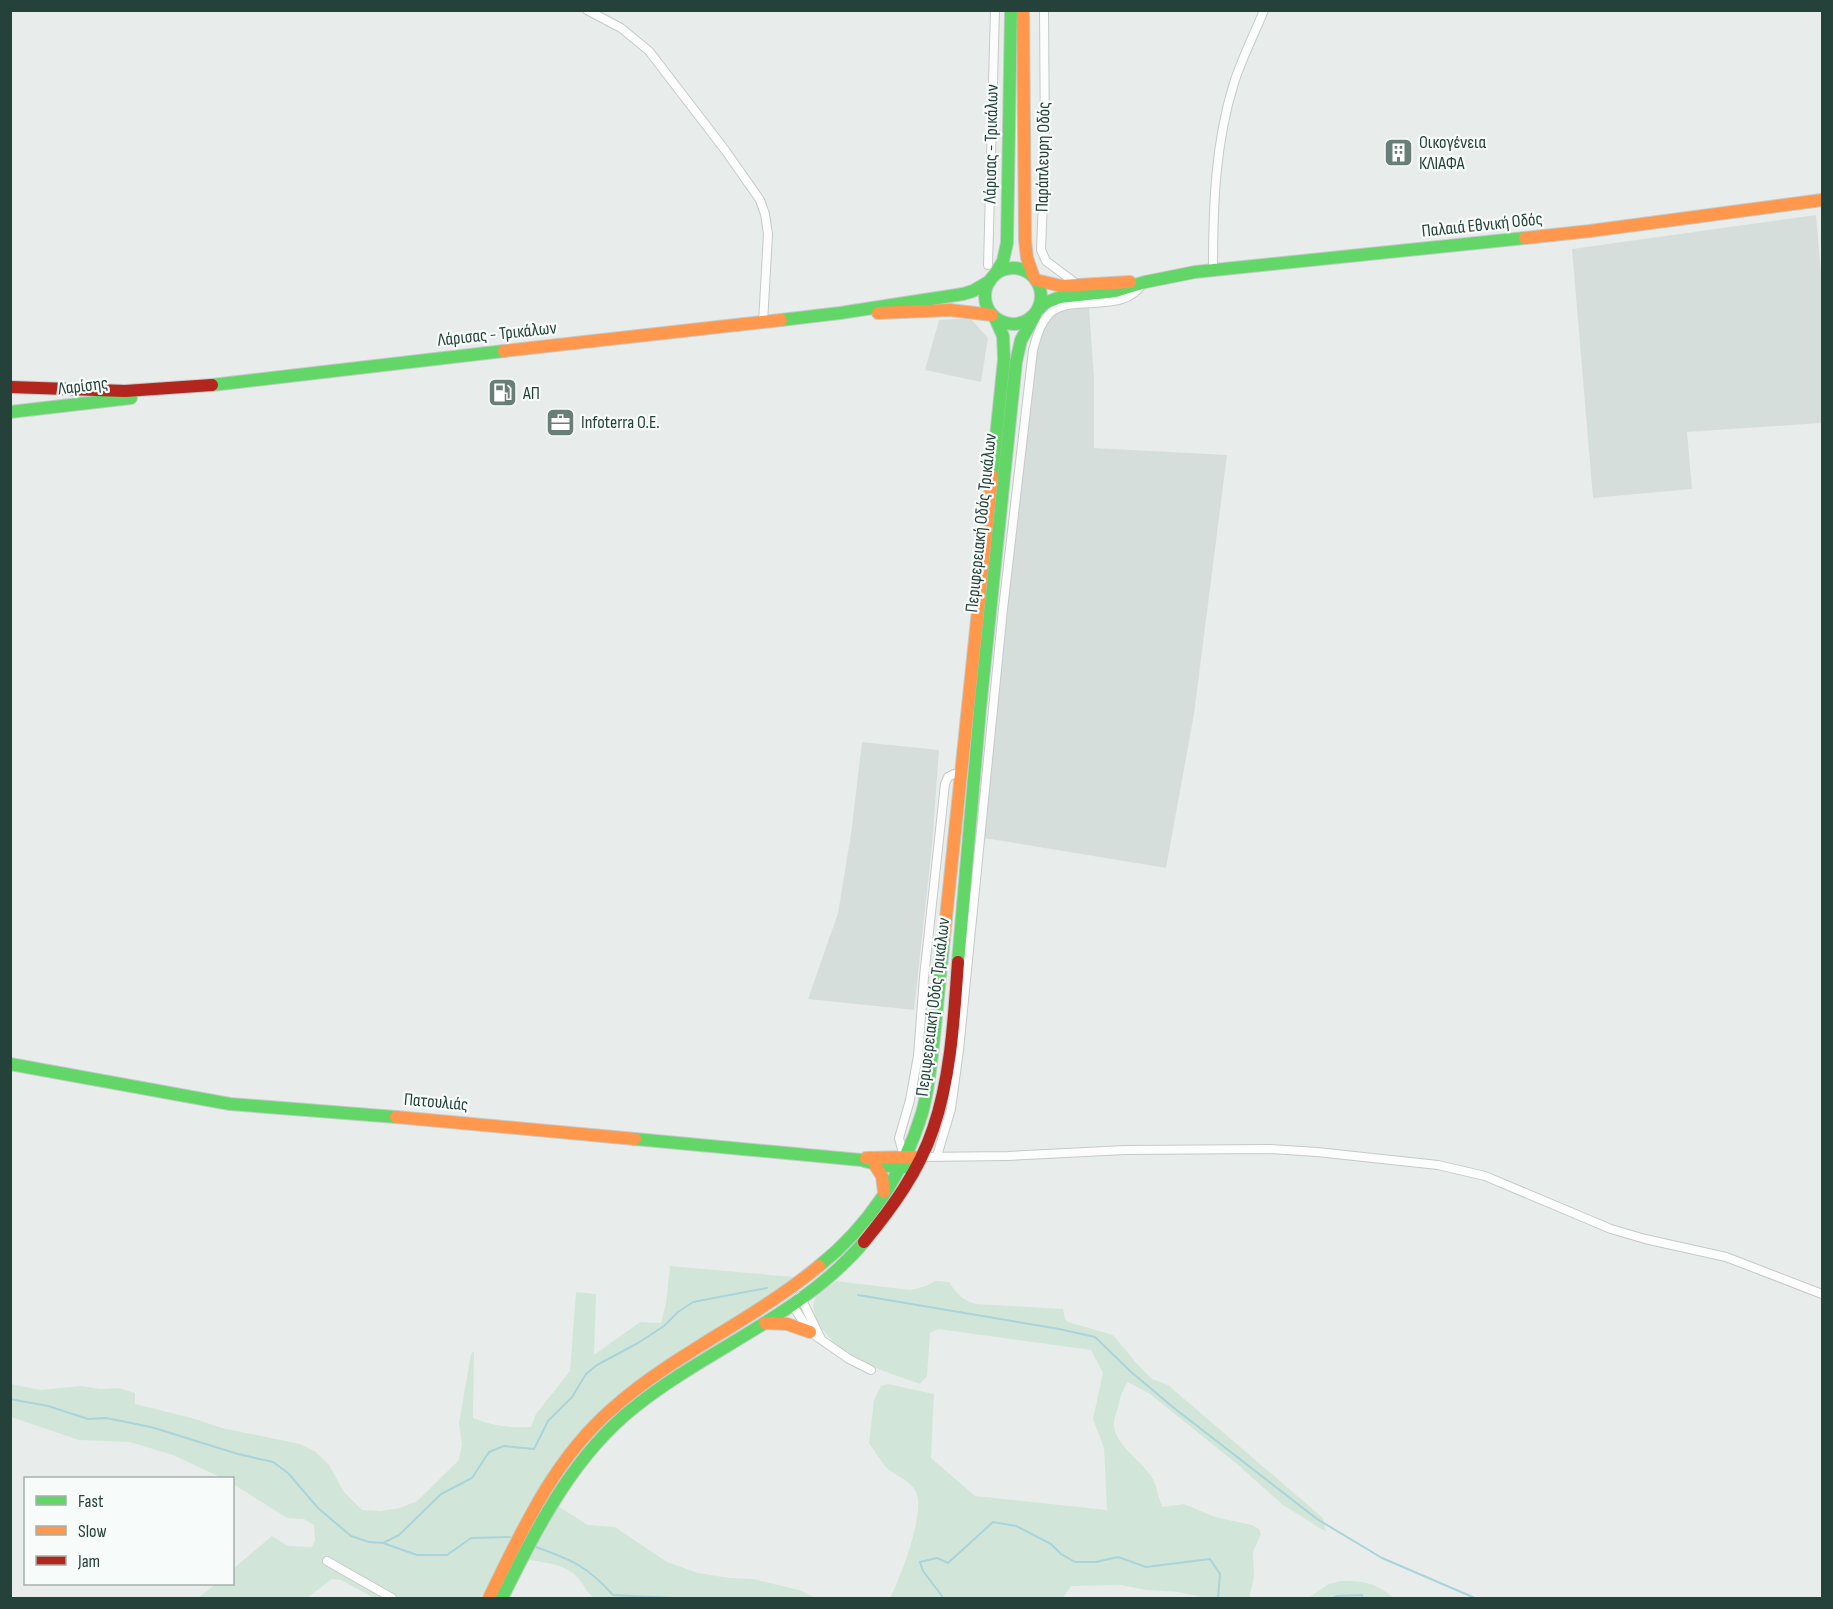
<svg xmlns="http://www.w3.org/2000/svg" width="1833" height="1609" font-family="'Sofia Sans Condensed',sans-serif">
  <style>
    .built { fill: #d6dedb }
    .green { fill: #d1e6d8 }
    .lines { fill: none; stroke-linecap: round; stroke-linejoin: round }
    .stream { stroke: #a9d4db; stroke-width: 2 }
    .street-casing { stroke: #c5cac8; stroke-width: 10 }
    .fast-casing { stroke: #c3cbc8; stroke-width: 14 }
    .slow-casing { stroke: #c3cbc8; stroke-width: 14 }
    .jam-casing { stroke: #c3cbc8; stroke-width: 14 }
    .street { stroke: #fcfcfc; stroke-width: 8 }
    .fast { stroke: #63d668; stroke-width: 12 }
    .slow { stroke: #ff974d; stroke-width: 12 }
    .jam { stroke: #b3261e; stroke-width: 12 }
    .labels { text-anchor: middle; dominant-baseline: central; stroke-width: 4.5; stroke-linejoin: round; paint-order: stroke }
    .poi-label { font-size: 18px; fill: #24423a; stroke: #f7fbf9; text-anchor: start }
    .street-label { font-size: 18px; fill: #24423a; stroke: #f7fbf9 }
  </style>
  <rect width="100%" height="100%" fill="#e8edeb"/>
  <path class="built" d="M1816,215L1822,284V423L1687,432L1692,489L1593,498L1572,249Z
    M1089,307L1094,377V448L1227,455L1194,714L1166,868L984,838L1021,468L1036,352L1044,326L1055,312L1061,309Z
    M970,318L988,338L981,382L925,370L939,320Z
    M862,742L939,750L932,846L914,1010L808,999L838,913L851,834Z"/>
  <path class="green" d="M670,1266L794,1277L771,1297L686,1346L650,1372L550,1470L526,1508L481,1598H374L341,1580L332,1579L307,1598H198L216,1584H232L233,1569L272,1536L288,1546L312,1547L315,1540L314,1525L304,1519L287,1518L233,1484L232,1478H222L173,1455L130,1442L79,1440L11,1417V1384L40,1390L81,1386L100,1389L119,1388L135,1393V1404L192,1418L222,1428L300,1444L316,1452L329,1465L344,1492L362,1510L380,1511L400,1508L417,1501L459,1460L462,1445L459,1423L471,1354L474,1351L473,1418C493,1426 510,1428 531,1427L536,1414L570,1371L576,1292L596,1294L594,1355L640,1322L661,1323L666,1303Z
    M836,1281L910,1290L926,1286L935,1281L949,1282C957,1294 962,1300 976,1304L1063,1309L1065,1319L1068,1322L1113,1335L1138,1365L1152,1379L1168,1385L1175,1391L1323,1518L1326,1532L1283,1505L1237,1464L1150,1394L1128,1382C1122,1390 1120,1398 1118,1408C1116,1414 1113,1421 1114,1427C1117,1446 1141,1461 1151,1476C1158,1486 1157,1497 1163,1507L1184,1504L1215,1517L1252,1525L1259,1529L1261,1534L1253,1552L1254,1577L1249,1598H1206L1178,1592L1146,1590L1121,1585L1071,1586L1063,1598H890C900,1579 926,1512 916,1492C910,1480 898,1477 888,1469C881,1462 875,1451 869,1443L874,1400L881,1386L888,1384L934,1394L931,1458L975,1496L1107,1510L1104,1448L1093,1419L1103,1373L1091,1350L938,1329L930,1333L927,1376L920,1384C884,1371 842,1360 820,1326C816,1319 811,1308 815,1299C818,1292 829,1286 836,1281Z
    M556,1505L588,1525L615,1527L667,1562L698,1573L729,1578L753,1579L799,1590L816,1598H594C586,1592 585,1586 579,1579C567,1564 547,1563 529,1560Z
    M1341,1581C1366,1581 1375,1583 1394,1598H1308L1329,1584Z"/>
  <g class="lines">
    <path class="stream" d="M858,1295L1059,1329L1095,1337L1130,1371L1174,1408L1317,1519L1382,1558L1475,1598
      M10,1399L48,1406L88,1419L106,1418L151,1427L238,1454L273,1462L288,1473L318,1508L351,1536L369,1542L383,1543L399,1535L441,1494L472,1478L489,1452L504,1446L534,1449L548,1421L572,1397L586,1374L597,1365L638,1343L664,1326L678,1312L693,1302L767,1288
      M383,1543L417,1555H447L471,1538L510,1537
      M536,1547C572,1560 587,1566 613,1595L674,1598
      M942,1598V1596L923,1571L920,1562L937,1558L948,1563L993,1522L1016,1526L1051,1544L1061,1554L1075,1562H1096L1118,1557L1146,1567L1210,1559L1220,1574L1218,1598
      M1333,1598L1337,1596L1362,1595L1363,1598"/>
    <defs>
      <path id="street" d="M587,10L621,28L649,51L725,150L760,200L765,214L768,234L763,323
        M1044,10L1045,150L1041,250L1046,261L1078,285
        M988,265L995,10
        M1213,270C1213,207 1215,143 1234,83C1242,58 1254,35 1264,10
        M937,1156L951,1109L959,1050L1003,609L1033,350C1037,336 1041,319 1054,310C1079,295 1123,315 1144,282
        M904,1157L899,1138L910,1100L918,1056L924,977L945,784L948,777L954,774H962
        M921,1157L1008,1156L1125,1150L1270,1149L1317,1152L1438,1165L1485,1176L1611,1229L1645,1239L1726,1257L1822,1294
        M800,1296L821,1339
        M791,1303L810,1332L849,1359L871,1370
        M327,1561L392,1598"/>
      <path id="fast" d="M985 296a28 28 0 1 1 56 0a28 28 0 1 1-56 0Z
        M994,276L1003,261L1007,243L1011,10
        M1039,309L1045,303L1060,297L1115,291L1145,282L1195,272L1525,238
        M781,320L840,313L963,294L973,291L990,281
        M212,385L504,351
        M10,412L131,398
        M992,476L1004,359L1003,336L995,318
        M958,962L980,709L1016,362L1021,340L1035,315
        M10,1064L230,1104L396,1117
        M635,1139L861,1160L883,1166L908,1167
        M819,1266C868,1227 904,1173 922,1113C929,1089 931,1062 934,1037C937,1004 941,970 944,937
        M502,1598C537,1528 573,1455 636,1406C709,1348 802,1315 864,1242"/>
      <path id="slow" d="M1023,10L1025,240L1027,258L1033,275
        M1525,238L1590,231L1822,200
        M1036,280L1061,286L1130,282
        M878,313L950,310L992,315
        M504,351L781,320
        M944,937L992,476
        M396,1117L635,1139
        M866,1158L914,1157
        M875,1165L882,1176L884,1192
        M765,1323L787,1324L810,1332
        M489,1598C522,1530 554,1459 613,1408C674,1354 755,1319 819,1266"/>
      <path id="jam" d="M10,387L125,391L212,385
        M864,1242C892,1208 919,1171 933,1129C951,1077 954,1017 958,962"/>
    </defs>
    <use href="#street" class="street-casing"/>
    <use href="#fast" class="fast-casing"/>
    <use href="#slow" class="slow-casing"/>
    <use href="#jam" class="jam-casing"/>
    <use href="#street" class="street"/>
    <use href="#fast" class="fast"/>
    <use href="#slow" class="slow"/>
    <use href="#jam" class="jam"/>
  </g>
  <defs>
    <symbol id="building-square" viewBox="-11 -11 22 22"><rect x="-9" y="-9" width="18" height="18" rx="4" fill="#697e78" stroke="#f7fbf9"/><path d="M-4-6H4V6H1V3H-1V6H-4ZM-2.5-4.3h1.7v1.8h-1.7ZM.8-4.3h1.7v1.8H.8ZM-2.5-1h1.7V.8h-1.7ZM.8-1h1.7V.8H.8Z" fill="#fff"/></symbol>
    <symbol id="fuel-square" viewBox="-11 -11 22 22"><rect x="-9" y="-9" width="18" height="18" rx="4" fill="#697e78" stroke="#f7fbf9"/><path d="M-5.5-6h7V0h2V4h1.3V-2.5L3-4.5l.8-.8L6-3V5H2.5V1h-1V6h-7ZM-4.2-4.7v3.2H.2V-4.7Z" fill="#fff"/></symbol>
    <symbol id="office-square" viewBox="-11 -11 22 22"><rect x="-9" y="-9" width="18" height="18" rx="4" fill="#697e78" stroke="#f7fbf9"/><path d="M-6-3h4V-5.5h4V-3h4V5H-6ZM-1-4.5V-3h2v-1.5ZM-6 0V1H6V0Z" fill="#fff"/></symbol>
  </defs>
  <g fill-rule="evenodd">
    <use href="#building-square" x="1382" y="136" width="33" height="33"/>
    <use href="#fuel-square" x="486" y="376" width="33" height="33"/>
    <use href="#office-square" x="544" y="406" width="33" height="33"/>
  </g>
  <g class="labels">
    <g class="poi-label">
      <text x="1419" y="142">Οικογένεια<tspan x="1419" dy="21">ΚΛΙΑΦΑ</tspan></text>
      <text x="523" y="393">ΑΠ</text>
      <text x="581" y="422">Infoterra Ο.Ε.</text>
    </g>
    <g class="street-label">
      <text transform="translate(991 144) rotate(-89)">Λάρισας - Τρικάλων</text>
      <text transform="translate(1043 157) rotate(-89)">Παράπλευρη Οδός</text>
      <text transform="translate(1482 225) rotate(-6)">Παλαιά Εθνική Οδός</text>
      <text transform="translate(497 334) rotate(-6)">Λάρισας - Τρικάλων</text>
      <text transform="translate(83 386) rotate(-7)">Λαρίσης</text>
      <text transform="translate(981 523) rotate(-84)">Περιφερειακή Οδός Τρικάλων</text>
      <text transform="translate(933 1007) rotate(-83)">Περιφερειακή Οδός Τρικάλων</text>
      <text transform="translate(436 1102) rotate(5)">Πατουλιάς</text>
    </g>
  </g>
  <rect width="1833" height="1609" fill="none" stroke="#24423a" stroke-width="24"/>
  <rect x="24" y="1477" width="210" height="108" fill="#f7fbf9" stroke="#a3b1ad" stroke-width="1.5"/>
  <rect x="36" y="1496" width="30" height="9" fill="#63d668" stroke="#a3b1ad" stroke-width="1.5"/>
  <text x="78" y="1507" font-size="18" fill="#24423a">Fast</text>
  <rect x="36" y="1526" width="30" height="9" fill="#ff974d" stroke="#a3b1ad" stroke-width="1.5"/>
  <text x="78" y="1537" font-size="18" fill="#24423a">Slow</text>
  <rect x="36" y="1556" width="30" height="9" fill="#b3261e" stroke="#a3b1ad" stroke-width="1.5"/>
  <text x="78" y="1567" font-size="18" fill="#24423a">Jam</text>
</svg>
